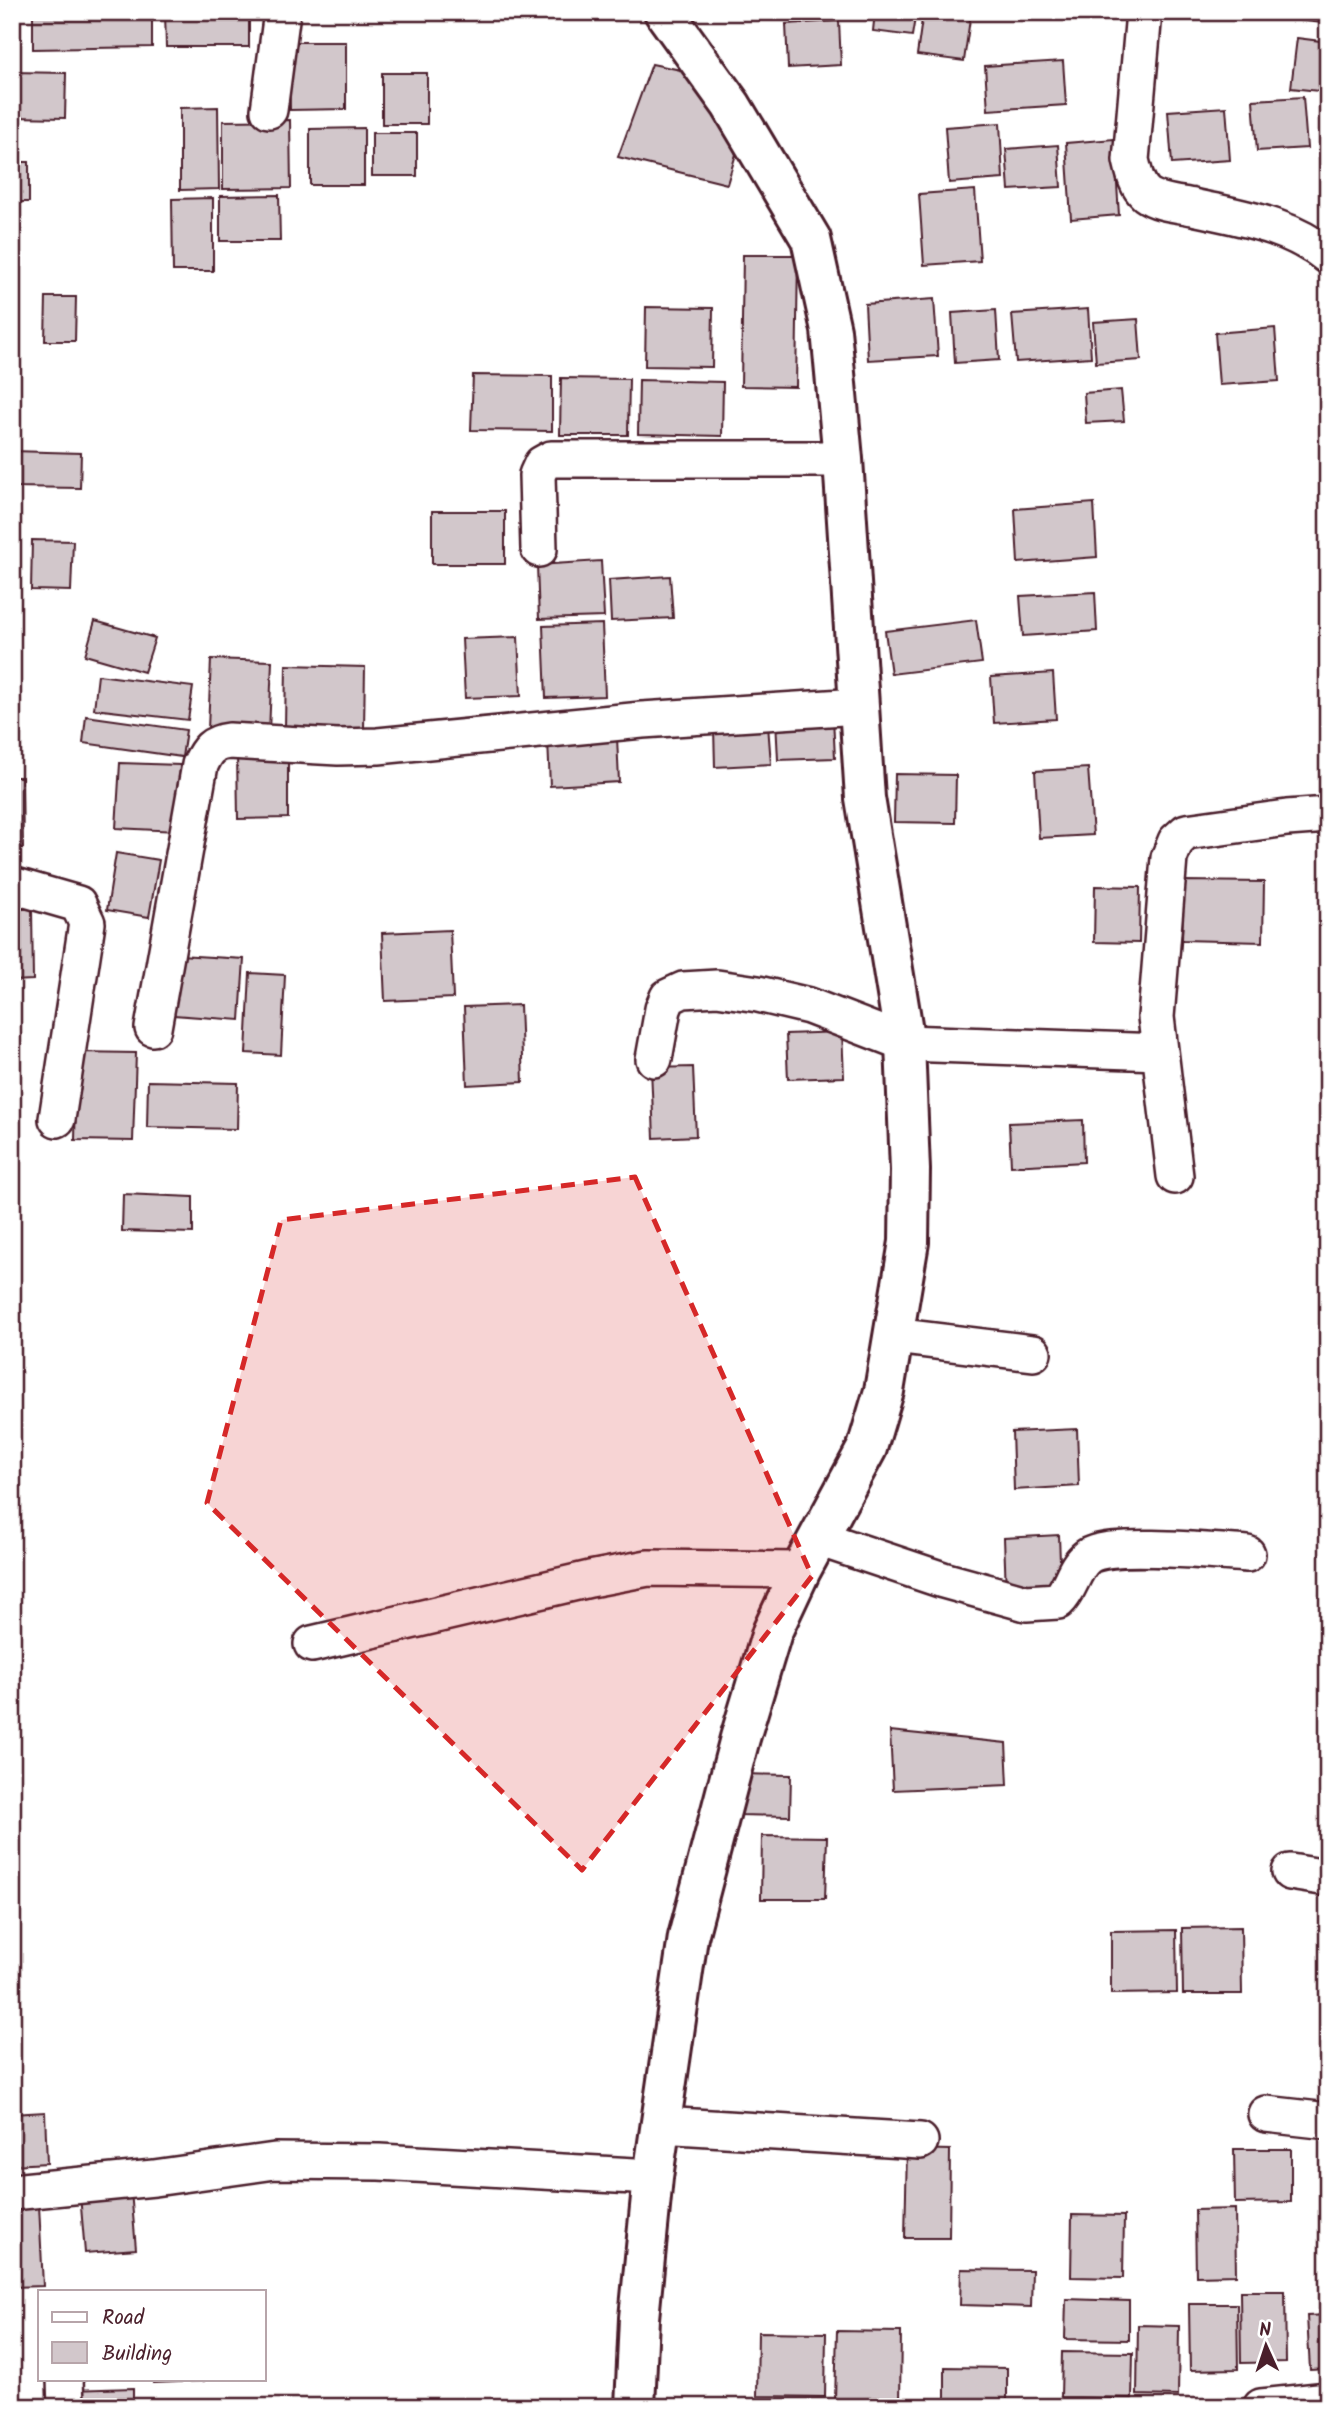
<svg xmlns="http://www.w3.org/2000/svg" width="1340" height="2419" font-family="Kalam,sans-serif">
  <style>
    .building { fill: #d2c7cb; stroke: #4a1f2b; stroke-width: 2 }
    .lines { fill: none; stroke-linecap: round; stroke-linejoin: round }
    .street-casing { stroke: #4a1f2b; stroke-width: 40 }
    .secondary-casing { stroke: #4a1f2b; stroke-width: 44 }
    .street { stroke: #fff; stroke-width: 35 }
    .secondary { stroke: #fff; stroke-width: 38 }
    .marked { fill: #d62828; fill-opacity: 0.2; stroke: #d62828; stroke-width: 5; stroke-dasharray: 14 9; stroke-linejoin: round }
  </style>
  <rect width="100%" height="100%" fill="#fff"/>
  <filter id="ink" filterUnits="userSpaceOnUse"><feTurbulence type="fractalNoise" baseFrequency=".0143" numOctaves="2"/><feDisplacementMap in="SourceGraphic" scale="14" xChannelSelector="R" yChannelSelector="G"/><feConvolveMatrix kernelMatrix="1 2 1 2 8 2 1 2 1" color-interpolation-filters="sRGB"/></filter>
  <g filter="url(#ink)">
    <path class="building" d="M12,12H20V35H12Z
      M33,12H152V47L33,49Z
      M165,12H249V47H166Z
      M875,12H916L912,36L873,31Z
      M923,12H971L964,61L917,55Z
      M1275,12H1322L1321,23L1274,17Z
      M839,21L841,65L788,68L786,24Z
      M1297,38L1328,42V92L1291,88Z
      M289,42H346V109L290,110Z
      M1063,61L1066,105L988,110L985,66Z
      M652,64L690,72L723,126L736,154L727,184L618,157Z
      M12,72L66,73L65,118L12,117Z
      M382,73H427V124H382Z
      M1303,97L1307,148L1257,151L1253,100Z
      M218,107L219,189L180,190V108Z
      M1226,107L1230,160L1172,164L1168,111Z
      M290,120L291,188L223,189V121Z
      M1000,123L1003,179L949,183L945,127Z
      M364,128V185H310V129Z
      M372,133H417V176H372Z
      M1114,139L1119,215L1071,219L1066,143Z
      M1058,145L1061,187L1009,190L1006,149Z
      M12,162H29V202H12Z
      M975,190L980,261L924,265L919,194Z
      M279,195L280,241H220V196Z
      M213,198V271H173L172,199Z
      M743,255H798L796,387L741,386Z
      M46,297H76L75,341H45Z
      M934,299L938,356L868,360L865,304Z
      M646,307L713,308L712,367L645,366Z
      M1088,309L1091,357L1016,362L1012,314Z
      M996,310L999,360L955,363L952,313Z
      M1138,319L1141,360L1096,363L1093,322Z
      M1275,328L1279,381L1219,385L1215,333Z
      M473,375L552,376V431L471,430Z
      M561,378L629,379L628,435H560Z
      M639,380L723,382L722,436L638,434Z
      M1121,390L1124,421L1086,423L1084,393Z
      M12,451L81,453L80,488L12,487Z
      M1094,503L1097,557L1018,563L1015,509Z
      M432,511H505V564H432Z
      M32,540L73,541L71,591L31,590Z
      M601,561L604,617L539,619L537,565Z
      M670,576L673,618L611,621L609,580Z
      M1095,592L1097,631L1023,636L1020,596Z
      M976,620L982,663L891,674L885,631Z
      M95,621L155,638L144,672L85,655Z
      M602,624L605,696L546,698L543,626Z
      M518,637L521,696L465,698L462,639Z
      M211,659L272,661L269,732L208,729Z
      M286,665L365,667L364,729L285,728Z
      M1053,673L1056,719L994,723L991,677Z
      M98,675L193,687L188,720L94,709Z
      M86,716L186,730L182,757L83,743Z
      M833,718L835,758L778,760L776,720Z
      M768,725L771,764L715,767L714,727Z
      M617,737L619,782L550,786L548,740Z
      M288,751V818L238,819L237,752Z
      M120,763L180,765L177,831L116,828Z
      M1088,768L1093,835L1039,838L1035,771Z
      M895,774L956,775L955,823L894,822Z
      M12,777H22L23,848H12Z
      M116,853L159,860L149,917L107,910Z
      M1184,881L1264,882L1263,942L1182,940Z
      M1095,886L1140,887L1139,943L1094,942Z
      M12,909H32L33,980L12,981Z
      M450,930L453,998L385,1001L382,933Z
      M179,955L244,959L240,1020L174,1015Z
      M250,973L285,975L281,1055L246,1053Z
      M520,1005L523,1082L467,1085L464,1007Z
      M842,1032L844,1077L788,1079L786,1034Z
      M12,1034H20L19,1082H12Z
      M77,1052L136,1053L133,1141L75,1140Z
      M693,1067L696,1136L654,1138L651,1068Z
      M148,1081L238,1083L237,1129L147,1127Z
      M1083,1120L1084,1162L1011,1166L1009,1123Z
      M123,1194L193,1197V1233L122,1231Z
      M1077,1429L1079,1486L1014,1490L1012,1432Z
      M1059,1535L1061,1589L1006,1591L1004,1538Z
      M890,1731L1006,1743L1008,1785L893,1790Z
      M740,1774L791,1775L790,1816L739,1815Z
      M762,1836L827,1837L825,1899H761Z
      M1241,1927L1242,1994H1183L1182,1928Z
      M1176,1930L1177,1993L1111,1994V1931Z
      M1322,2031H1328V2107H1322Z
      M45,2112L47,2163L12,2165V2114Z
      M907,2149L950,2150L949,2238H905Z
      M1234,2149H1291V2202L1235,2203Z
      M131,2191L136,2249L85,2253L80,2195Z
      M39,2205L43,2286L12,2287V2206Z
      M1235,2209L1236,2275L1196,2276L1195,2210Z
      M1072,2215L1124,2216L1123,2278L1071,2277Z
      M961,2269L1032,2270L1031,2307L960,2305Z
      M1240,2291H1285L1286,2362L1241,2363Z
      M1066,2299L1129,2301V2340L1065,2339Z
      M1189,2304H1237L1238,2369L1190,2370Z
      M1328,2315V2369L1310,2370L1307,2316Z
      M1138,2325L1179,2326L1178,2396L1137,2395Z
      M837,2331L901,2332L900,2401L835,2399Z
      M758,2332L826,2333L825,2397L757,2396Z
      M1062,2352L1133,2353L1132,2398L1061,2397Z
      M945,2367L1007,2368V2407H945Z
      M153,2379H204V2381L153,2383Z
      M133,2388V2407H72L71,2390Z"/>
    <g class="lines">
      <defs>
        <path id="street" d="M1144,12L1131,160C1134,172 1136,185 1146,194C1158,203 1178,204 1193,207C1241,218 1288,224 1328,256
          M269,110L282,12
          M539,549L537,475L542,464L551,459H843
          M12,885L78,904L87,923L57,1119
          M153,1028L200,765C207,750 212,743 229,741L338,747L378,746L642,720L859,706
          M654,1059L663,1009L668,997L683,990L717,988L758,994L809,1006L905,1043L1160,1052
          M1175,1176L1156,1017L1169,858L1176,841L1186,832L1287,818L1328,815
          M894,1336L1033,1353
          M818,1538L943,1580L1026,1603L1058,1601C1071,1589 1073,1568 1087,1557C1107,1541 1218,1552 1247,1554
          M312,1644L590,1579L648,1568L801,1570
          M1290,1872L1328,1878
          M1266,2114L1328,2121
          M661,2125L920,2141
          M12,2192L154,2178L275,2161L379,2162L653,2177
          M65,2379L66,2407
          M1261,2407L1328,2400"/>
        <path id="secondary" d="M635,2407L639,2318L653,2177L688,1937L740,1738L772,1632L801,1570L867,1448L884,1391L909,1242L910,1170L905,1043L865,798L843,459L831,330L811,239L731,105L664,12"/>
      </defs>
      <use href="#street" class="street-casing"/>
      <use href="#secondary" class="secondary-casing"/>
      <use href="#street" class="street"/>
      <use href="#secondary" class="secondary"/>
    </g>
  </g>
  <path class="marked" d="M635,1177L812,1576L582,1870L207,1503L281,1220Z"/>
  <rect width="1340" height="2419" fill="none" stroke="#fff" stroke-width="42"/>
  <rect x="21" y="21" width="1298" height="2377" fill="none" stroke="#4a1f2b" stroke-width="2.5" filter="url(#ink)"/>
  <rect x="38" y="2290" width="228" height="91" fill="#ffffff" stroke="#b7a5aa" stroke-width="2"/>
  <rect x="52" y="2312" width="35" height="10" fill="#ffffff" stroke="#b7a5aa" stroke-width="2"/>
  <text x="102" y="2324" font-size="21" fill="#4a1f2b">Road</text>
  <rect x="52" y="2342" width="35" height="21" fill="#d2c7cb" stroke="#b7a5aa" stroke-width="2"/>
  <text x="102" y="2360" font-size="21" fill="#4a1f2b">Building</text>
  <g transform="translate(1266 2346) rotate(357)" stroke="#ffffff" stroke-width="5" paint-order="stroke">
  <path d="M0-5L12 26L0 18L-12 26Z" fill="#4a1f2b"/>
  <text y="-10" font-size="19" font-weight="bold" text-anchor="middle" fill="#4a1f2b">N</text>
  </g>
</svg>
